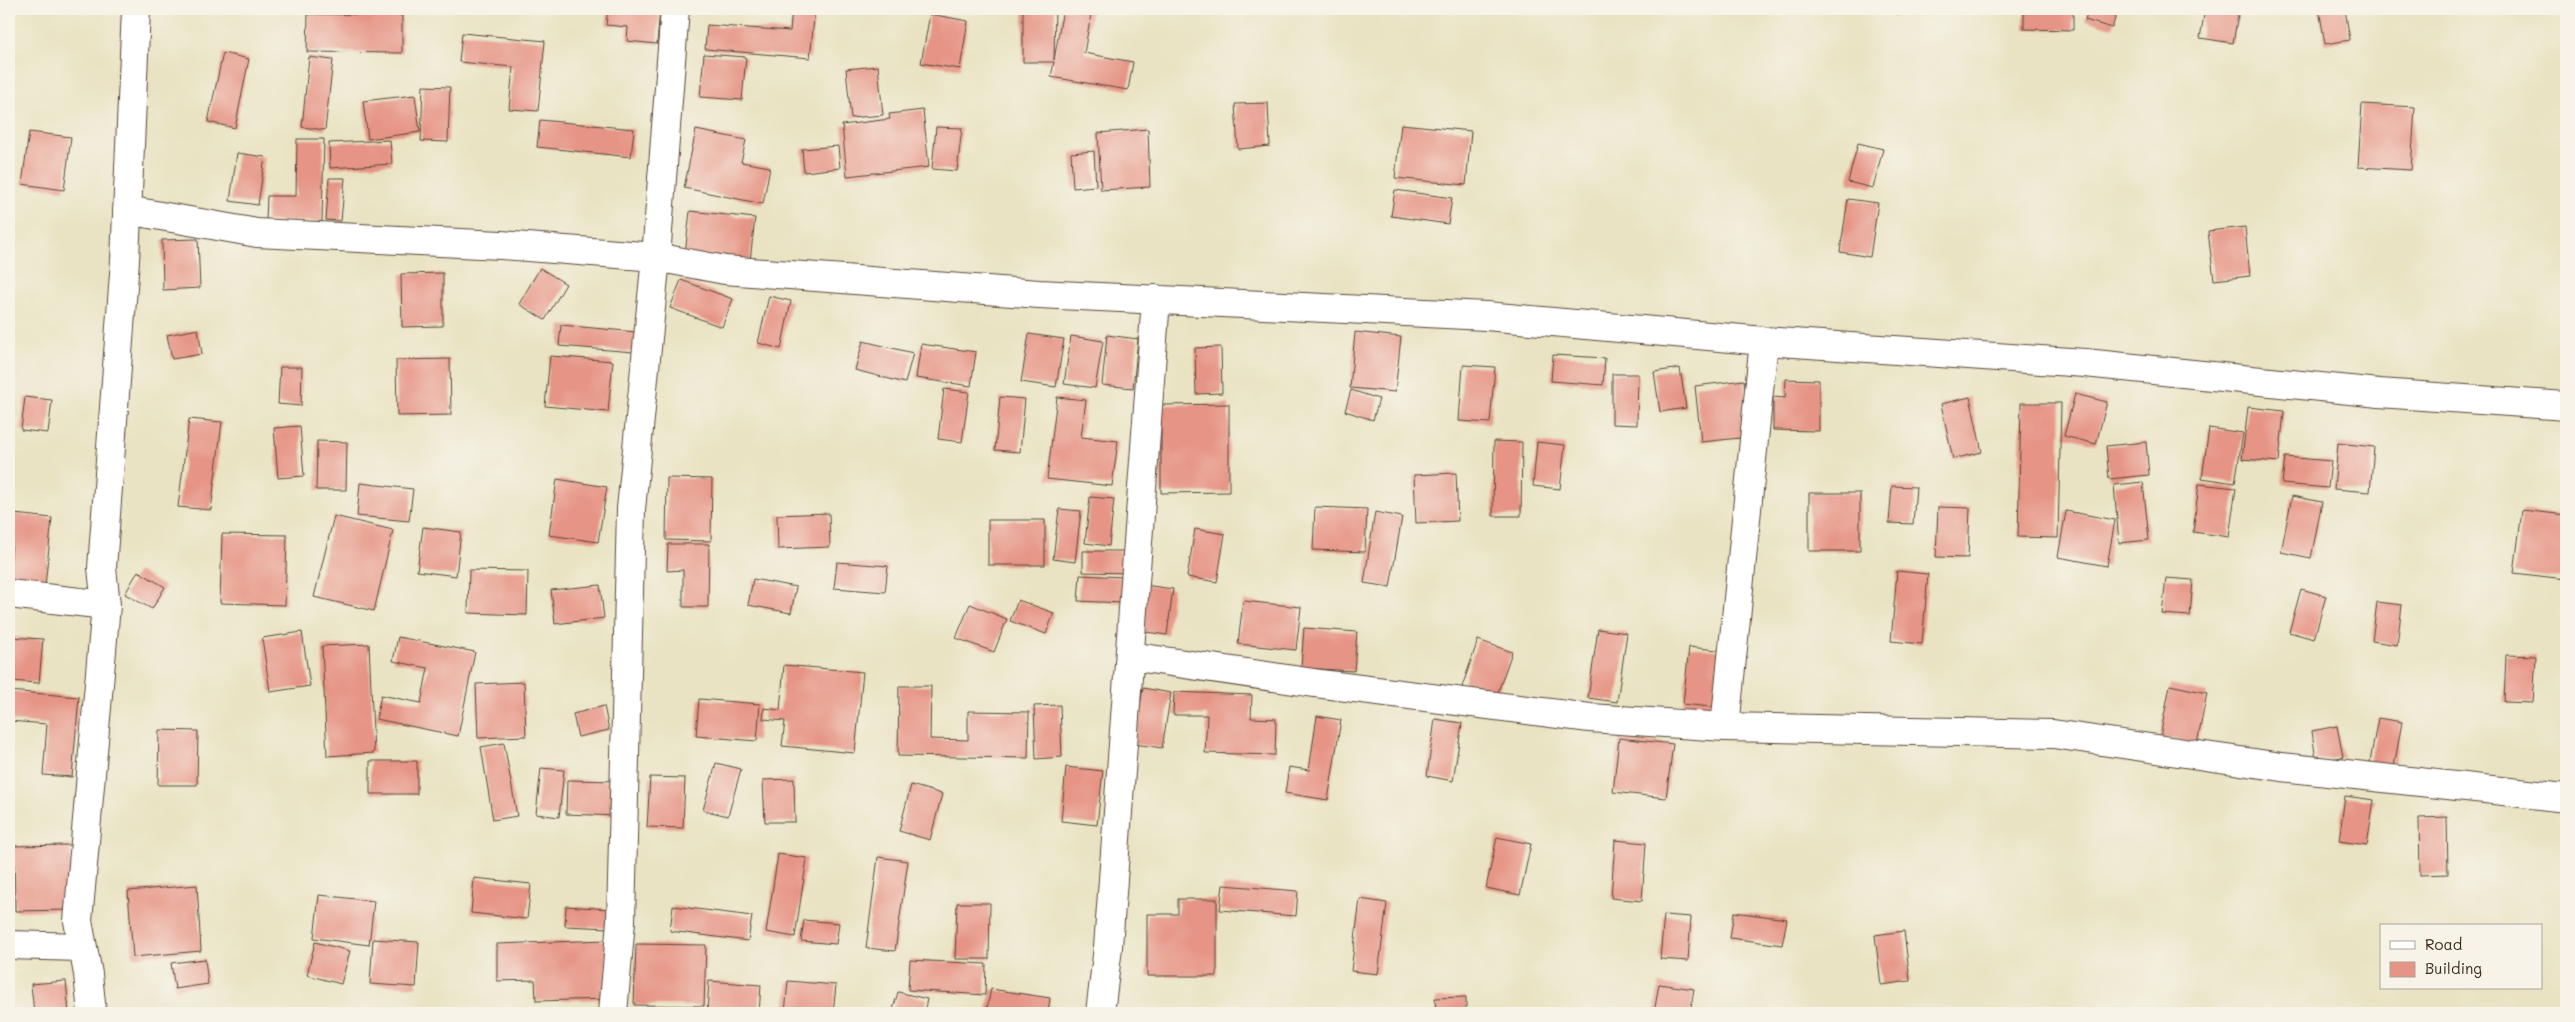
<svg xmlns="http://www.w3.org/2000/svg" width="2575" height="1022" font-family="Mali,sans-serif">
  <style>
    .building { fill: #e69485 }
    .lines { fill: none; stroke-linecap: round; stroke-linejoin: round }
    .minor-casing { stroke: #554637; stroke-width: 30 }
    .minor { stroke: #fff; stroke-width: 28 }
  </style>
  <rect width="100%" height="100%" fill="#f7f3e8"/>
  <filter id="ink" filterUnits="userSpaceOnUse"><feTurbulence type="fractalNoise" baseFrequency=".02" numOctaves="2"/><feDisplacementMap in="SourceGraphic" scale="10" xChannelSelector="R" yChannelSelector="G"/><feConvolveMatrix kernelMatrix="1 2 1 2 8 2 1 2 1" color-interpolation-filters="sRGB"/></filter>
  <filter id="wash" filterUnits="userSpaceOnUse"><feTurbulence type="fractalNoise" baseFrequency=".0096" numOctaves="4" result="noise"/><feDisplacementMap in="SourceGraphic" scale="20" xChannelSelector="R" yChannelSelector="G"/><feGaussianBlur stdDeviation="1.12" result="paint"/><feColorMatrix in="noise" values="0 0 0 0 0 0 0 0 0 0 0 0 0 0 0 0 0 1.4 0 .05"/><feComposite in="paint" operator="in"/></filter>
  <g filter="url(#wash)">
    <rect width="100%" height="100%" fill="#e9e3c3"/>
    <g id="blocks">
      <path class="building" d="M608,9H660L657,44L627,41L628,27L606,25Z
        M792,9H815L810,58L705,49L707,25L790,31Z
        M1023,9H1055L1054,60L1063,9H1092L1084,53L1133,62L1128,90L1051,77L1054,62H1023Z
        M1896,9H1927V14H1896Z
        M2024,9H2073V30L2024,29Z
        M2088,9H2118L2112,28L2085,20Z
        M2205,9H2239L2233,43L2200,38Z
        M2319,9H2345L2350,40L2325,44Z
        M308,14L402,15V53L307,52Z
        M930,14L968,21L960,69L921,63Z
        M462,33L545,41L538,111L509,109L513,67L459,62Z
        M223,53L249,59L235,128L208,122Z
        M704,54L746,57L742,100L700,97Z
        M309,57L333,60L325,130L302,127Z
        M878,66L883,115L851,118L846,69Z
        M423,86L450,87L448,142L421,141Z
        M415,95L420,132L368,139L363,101Z
        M1268,103L1270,146L1238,149L1235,104Z
        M2362,104L2415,107L2411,170L2358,167Z
        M923,110L929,167L847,176L842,125L890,119L889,114Z
        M540,120L634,129L631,157L537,147Z
        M1401,124L1471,131L1466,185L1395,178Z
        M936,127L962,128L957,171L932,169Z
        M1148,129L1150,187L1101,190L1098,133Z
        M696,130L746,140L741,162L770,167L763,204L684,188Z
        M29,132L71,137L64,190L22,184Z
        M297,139H324L322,222L266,221L267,196H296Z
        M390,140L392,164L330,168L329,143Z
        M1858,143L1883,149L1873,188L1848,182Z
        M838,146L840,168L804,172L802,149Z
        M1094,151L1096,186L1073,188L1071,153Z
        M237,153L265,157L258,205L230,201Z
        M329,178H345L341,221L326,220Z
        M1395,190L1452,198L1448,224L1391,216Z
        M1848,199L1878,203L1870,257L1840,252Z
        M690,211L755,218L750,261L685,254Z
        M2245,227L2250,276L2214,280L2208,231Z
        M198,239L200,288L163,290L162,240Z
        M540,268L566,284L545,320L519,304Z
        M443,273V326L402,327L401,274Z
        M681,280L733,299L722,327L670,308Z
        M769,296L791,301L781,349L758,343Z
        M561,325L636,332L634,352L559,346Z
        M198,329L202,354L172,359L167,335Z
        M1355,332L1401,337L1395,392L1350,388Z
        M1029,334L1064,339L1056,387L1021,382Z
        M1107,335L1138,339L1133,388L1102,385Z
        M1071,336L1103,341L1095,388L1064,384Z
        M863,341L913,353L905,383L855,370Z
        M921,344L976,352L971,386L916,378Z
        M1221,347L1222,393L1196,394L1195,348Z
        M1553,355L1605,358L1603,385L1551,381Z
        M550,356L613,361L608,412L545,406Z
        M450,359L451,415L397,416L396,360Z
        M1463,365L1495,367L1490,423L1459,421Z
        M280,367H302L301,406L278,404Z
        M1680,368L1686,408L1660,412L1654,372Z
        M1612,374H1638L1637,425L1612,424Z
        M1786,379L1819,380V431L1773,430V397L1785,398Z
        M1744,380L1750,437L1701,442L1695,386Z
        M944,389L969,392L962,442L938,439Z
        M1351,390L1379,399L1373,420L1345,411Z
        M2075,394L2107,402L2096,444L2064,436Z
        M25,397L52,400L48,433L21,430Z
        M1000,397L1025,399L1020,452L995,450Z
        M1057,397L1086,400L1081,437L1118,441L1112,486L1047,479Z
        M1970,397L1982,452L1953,459L1941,404Z
        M2021,403H2061L2058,538L2018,537Z
        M1229,404V492L1161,493V405Z
        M2248,407L2284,411L2279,462L2242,459Z
        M189,419L222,422L211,510L178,507Z
        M300,426L304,476L278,478L274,428Z
        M2209,428L2243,433L2235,483L2202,478Z
        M317,441L347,442L346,490H316Z
        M1494,441L1522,442L1521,516H1493Z
        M1537,442L1565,445L1560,489L1533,486Z
        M2146,442L2149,475L2109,479L2106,446Z
        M2338,443L2374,447L2370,492L2334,489Z
        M2285,457L2331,461L2328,488L2282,484Z
        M1456,473L1458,521L1416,523L1414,475Z
        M667,478L712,479L711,541L666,540Z
        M557,479L607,487L598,542L549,535Z
        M2143,482L2149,540L2119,543L2114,485Z
        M360,483L413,489L409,521L357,516Z
        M2199,484L2236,488L2229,537L2193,532Z
        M1892,486L1916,487L1913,524L1889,523Z
        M1809,493H1860V551H1809Z
        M2292,496L2322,502L2311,558L2281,552Z
        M1090,497L1114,499L1109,546L1085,543Z
        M1315,507L1367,509L1365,552L1313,550Z
        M1938,507L1970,508L1968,558L1936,557Z
        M1059,509L1081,511L1075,562L1053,559Z
        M2522,510L2566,515L2565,579L2514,573Z
        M2066,511L2115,520L2107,566L2058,557Z
        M1375,512L1402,517L1390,587L1364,583Z
        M829,513L830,547L778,549L777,515Z
        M14,514L52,518L45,586L9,582Z
        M334,516L393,530L374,611L314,597Z
        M988,520H1045V565H988Z
        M423,527L461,532L456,576L417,571Z
        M1195,529L1225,534L1217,582L1187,577Z
        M222,534L287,535L285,605L220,603Z
        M668,544H709L708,607H683V570L667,571Z
        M1083,551H1130V573L1083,572Z
        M837,562L888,566L885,592L834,588Z
        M469,570L528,571L527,615L468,613Z
        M138,571L165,587L152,609L125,594Z
        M1897,571L1928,574L1922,644L1891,641Z
        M1080,575L1125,577L1123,603L1078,601Z
        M2166,578L2193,580L2190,616L2162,614Z
        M753,579L796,587L791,613L748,605Z
        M600,585L604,618L555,624L551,590Z
        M1144,585L1173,589L1167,635L1139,631Z
        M2301,589L2326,596L2314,639L2289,632Z
        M1018,600L1054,613L1046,634L1010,621Z
        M1243,601L1301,607L1296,650L1238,644Z
        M2377,602L2402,605L2397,645L2372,641Z
        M970,604L1007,619L994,652L956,638Z
        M1304,628L1357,632L1354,671L1301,668Z
        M1598,629L1627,633L1617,702L1588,698Z
        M302,632L310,686L270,692L262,638Z
        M9,637L43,639L39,683L9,681Z
        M398,637L475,652L458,736L376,719L381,695L421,703L428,668L393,661Z
        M1478,640L1512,652L1496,698L1462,687Z
        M369,644L374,753L327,756L322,646Z
        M1689,647L1726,651L1720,708L1683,704Z
        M2506,655L2536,656L2533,703L2504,702Z
        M784,665L863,672L855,753L782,746L785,721L763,719L764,708L780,710Z
        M524,682L526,736L478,738L476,684Z
        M2170,685L2207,693L2197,744L2160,737Z
        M899,686H931L930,739L968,740V711L1029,712L1028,758L898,756Z
        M1143,688L1171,693L1162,748L1134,744Z
        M9,691L79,697L72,777L43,775L47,724L9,721Z
        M1174,692L1252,695L1251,718L1276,719L1275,755L1205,753L1207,715H1173Z
        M699,699L760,704L757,741L696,736Z
        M1060,705L1062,757L1036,759L1034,706Z
        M604,706L609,730L578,737L573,714Z
        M1317,716L1341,720L1328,800L1285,793L1289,767L1309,770Z
        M2378,718L2402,722L2394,767L2370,762Z
        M1435,719L1462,723L1453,781L1427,776Z
        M2337,726L2343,757L2316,761L2312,731Z
        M159,730L198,731L197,785H158Z
        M1619,738L1673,744L1666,798L1613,792Z
        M504,743L517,816L493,820L481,747Z
        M370,761H417V794H370Z
        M716,763L741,769L728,816L703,810Z
        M1066,767L1103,771L1097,825L1061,821Z
        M541,768L564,770L559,817L536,814Z
        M650,777L685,778L683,828L647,827Z
        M794,779L795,822H765L763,780Z
        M567,780L620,781L619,816L566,814Z
        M911,785L942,794L930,840L899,831Z
        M2345,796L2374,800L2367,845L2339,841Z
        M2447,817L2448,874L2420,875L2419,818Z
        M1497,837L1531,844L1520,895L1486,888Z
        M1615,840L1646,843L1642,901L1611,898Z
        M71,845V910L15,911L14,846Z
        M778,854L807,858L795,937L766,932Z
        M878,857L908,861L895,951L866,948Z
        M474,878L531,884L527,919L471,913Z
        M197,885L201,951L133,957L128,891Z
        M1223,885L1298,891L1296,916L1220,910Z
        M319,895L374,901L369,945L314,938Z
        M1178,899H1217V976H1147V914H1178Z
        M1360,899L1387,903L1378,974L1351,971Z
        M957,903H990L989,959H955Z
        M566,906L610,909L609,928L565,926Z
        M673,906L752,916L748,941L670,931Z
        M1734,912L1787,919L1782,945L1730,938Z
        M1664,915L1691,917L1688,961L1660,959Z
        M804,920L839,923L836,944L801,941Z
        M1904,931L1910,981L1881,985L1875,935Z
        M373,939L419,942L416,987L370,984Z
        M607,940L608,999L536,1001L535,980L497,981V944Z
        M315,942L350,951L341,984L307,975Z
        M636,944L706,945L704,1006L634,1005Z
        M205,959L208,984L175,989L171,963Z
        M910,960L986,964L985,995L908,990Z
        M66,981L69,1013H34L31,984Z
        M709,981L761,985L759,1013H707Z
        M788,981L836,985L833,1013H785Z
        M1659,984L1694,989L1690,1013H1654Z
        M991,989L1050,998L1048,1013H986Z
        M898,992L927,999L924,1013H892Z
        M1466,997V1013H1436L1435,998Z"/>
    </g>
  </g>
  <g filter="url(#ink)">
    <use href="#blocks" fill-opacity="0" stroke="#554637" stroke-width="1"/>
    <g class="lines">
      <defs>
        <path id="minor" d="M127,210L257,233L501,245L656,257L725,270L1039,294L1486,316L1764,341L2085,363L2379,393L2566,406
          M9,594L106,605
          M1130,656L1314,683L1590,718L1725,727L2053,734L2282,767L2566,798
          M1725,727L1764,341
          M9,945L81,947
          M92,1013L88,974L78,921L106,605L102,568L125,260L136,9
          M613,1013L621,921L631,509L656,257L675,9
          M1100,1013L1108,947L1156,299"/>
      </defs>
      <use href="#minor" class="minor-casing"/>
      <use href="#minor" class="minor"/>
    </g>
  </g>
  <rect width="2575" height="1022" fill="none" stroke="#f7f3e8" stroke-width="30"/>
  <rect x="2380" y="924" width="162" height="65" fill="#f7f3e8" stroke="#aca397"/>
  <rect x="2390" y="941" width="25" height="8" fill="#ffffff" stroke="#aca397"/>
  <text x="2425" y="950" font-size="15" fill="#3b2a1e">Road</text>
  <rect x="2390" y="962" width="25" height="15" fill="#e69485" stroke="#aca397"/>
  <text x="2425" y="974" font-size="15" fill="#3b2a1e">Building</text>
</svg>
